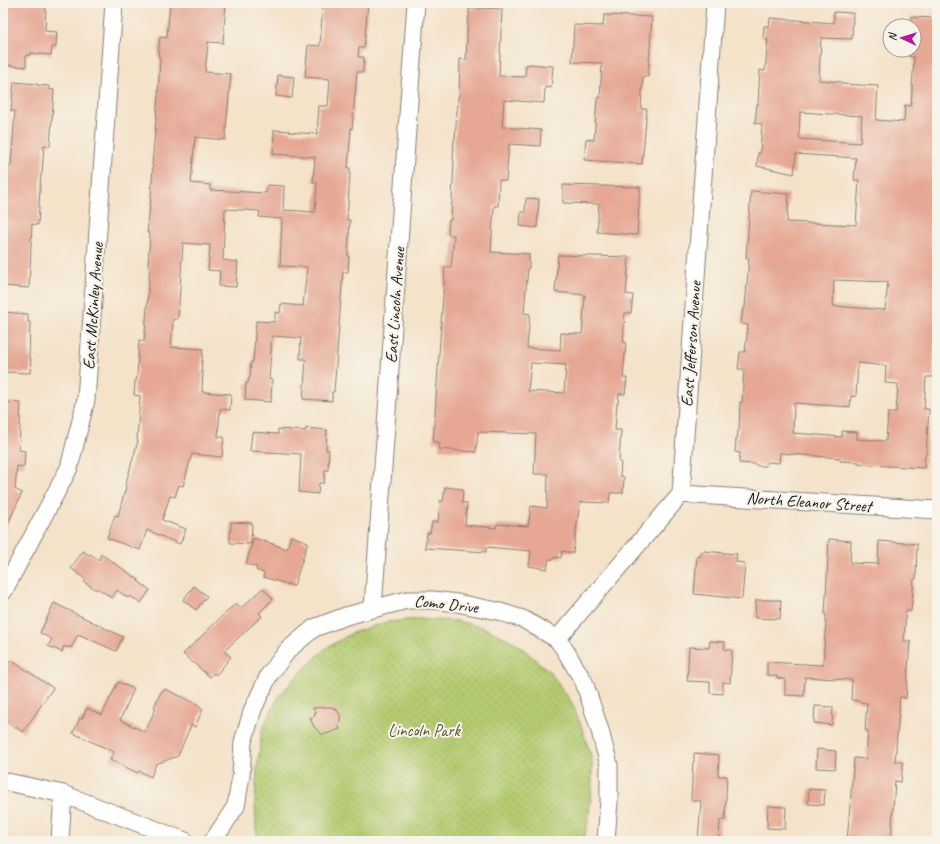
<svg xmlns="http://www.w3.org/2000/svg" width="940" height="844" font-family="Caveat,sans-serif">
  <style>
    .grass { fill: url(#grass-dots); stroke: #687346 }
    .building { fill: #e6a894; fill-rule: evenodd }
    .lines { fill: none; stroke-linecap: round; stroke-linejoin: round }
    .minor-casing { stroke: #887f72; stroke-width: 19 }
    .minor { stroke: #fff; stroke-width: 17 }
    .labels { text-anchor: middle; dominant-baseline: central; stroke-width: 4; stroke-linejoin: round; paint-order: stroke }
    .street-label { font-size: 17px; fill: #1c1c1c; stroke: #f7f3e8 }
    .park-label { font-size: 17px; fill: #515939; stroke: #f7f3e8 }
  </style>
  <defs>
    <pattern id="grass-dots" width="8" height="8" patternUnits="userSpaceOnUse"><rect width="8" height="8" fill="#b4ca6f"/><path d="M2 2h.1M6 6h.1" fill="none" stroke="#9aad60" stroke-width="1.8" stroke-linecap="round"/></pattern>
  </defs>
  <rect width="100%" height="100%" fill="#f7f3e8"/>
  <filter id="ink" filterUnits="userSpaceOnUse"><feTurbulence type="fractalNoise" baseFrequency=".025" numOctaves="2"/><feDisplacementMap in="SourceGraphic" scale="8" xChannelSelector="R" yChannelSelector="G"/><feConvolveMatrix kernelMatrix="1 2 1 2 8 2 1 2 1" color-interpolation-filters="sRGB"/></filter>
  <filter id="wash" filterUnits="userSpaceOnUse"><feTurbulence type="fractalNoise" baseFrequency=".012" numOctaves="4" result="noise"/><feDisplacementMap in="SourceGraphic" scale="16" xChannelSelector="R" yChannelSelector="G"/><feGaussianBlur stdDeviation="0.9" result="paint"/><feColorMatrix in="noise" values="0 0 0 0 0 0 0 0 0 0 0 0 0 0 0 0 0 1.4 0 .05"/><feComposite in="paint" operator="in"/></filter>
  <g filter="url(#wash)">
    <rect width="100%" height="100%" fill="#f4e2c9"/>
    <path class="grass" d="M419,619L458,621L485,628L516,643L550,672L572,703L582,728L592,760V788L588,822L583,841H260L256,830L255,801L257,770L262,730L279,696L303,670L325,649L352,633L387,622Z"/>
    <g id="blocks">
      <path class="building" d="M3,3H46L45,31L57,32L56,47H52L51,55L30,53V55H26V67L3,65Z
        M170,3H226L223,43L208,42L205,72L231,74L225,140L195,137L191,183L210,185V190L266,193L267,185L284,186L283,210L315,212L317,182H313L315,157L273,154L274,130L290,131L289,132L317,134L319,106H328L330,79L305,77L308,45L320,46L323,3H368L364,48H359L358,57H364L363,72H357L352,129L351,128L348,168H350V175L347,220H350L348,256H349L348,272H343L334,392H332V401L303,399L306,359H300L301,338L272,336L269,379L272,380L271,402L245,400L246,383H248L249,378H250L251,362H253L256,321L275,322V312L280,313L281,304L303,306L307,267L280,266L282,219L259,217L260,211L225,209L223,260L238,262L236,287L219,286L220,271L208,270L210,245L183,243L178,319H173L171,347L203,349L201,372H203L202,392L231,394L230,410L220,409L218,437H224L222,457L192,454L183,486L179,485L175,497L170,496L162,520L186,529L180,544L147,530L140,550L107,538L115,515L118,516L126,487L125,486L138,441L137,440L140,396L134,395L135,381H136L137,376L139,340L144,341L145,333L150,265H148L150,233H147L151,197L153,165H152L158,95L160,57H158L160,37L167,38Z
        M480,8L502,9L499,76L525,77L526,65H529V64L553,66L551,88L545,87L544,103L504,100L502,127L541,130L540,146L509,144L506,181L499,180L498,206H494L491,252L529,254V268L528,267L524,313L530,314L527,348L560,350L561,333L582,334L585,295L555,292L558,255L629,257L626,294L633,295L631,313H625L623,342H626L623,378H627L625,394H619L618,403H617L615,430H621L619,462H621L620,476L624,477L623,493H610L609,503L580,502L573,553L562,551L561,558L555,557L554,559H549L547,569L529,566L531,551L486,547V552L425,548L427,533H430L432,522H438L440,501H443L445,487L463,489L462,503H467L465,525L496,528L497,524L528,526L531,506L547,508L548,474H534L536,434L478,432L476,452L439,449V442H433L445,267H451L454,235H448L449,220H451L454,160L453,159L454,139H455L458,97H459L460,59L466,60L468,18H469V9H480ZM531,363L566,365L564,393L528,391Z
        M834,12L853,13L852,39L821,38L819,80L842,82V84L878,86L876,120L904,122L905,105L911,106L914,57H909L910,50H914V26H911V17L937,18V218L936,238H937V302L933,377H926L924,409H929L926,455H925L924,468L871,465L858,463L859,462L840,461V458L780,453L779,463L767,462L766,466H758L755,464L739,463L740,453L735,452L736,439H737L738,431H739L740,402H742L744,369H738L740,352H745L748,325L741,324L743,308H745L749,258H746L751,191L789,194L787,222L856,225L859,180H854L856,158L796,154L794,174L757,166L758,153H760L762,124L755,123L757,104L758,105L760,70L765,71L768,40L763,39L764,26H769L770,18L834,23ZM800,112L862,116L860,143L799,139ZM834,280L888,282L885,310L833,306ZM858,363L886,366L885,383L898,384L896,413H888L886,441L857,439V432L842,431V437L793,433L794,403L850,407L851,396L856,397Z
        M604,15L652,17L648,77L643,76L641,109H647L642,164L584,160L586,139L594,140L597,98H600L602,63L572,62L574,25L603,26Z
        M278,75L294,77L292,98L276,96Z
        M14,82L37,84V85L49,86V89L54,90L50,146L44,145L42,174H41L40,188L38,225L32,224L29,288L3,286V206L5,165L11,166L15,111H11Z
        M563,185L640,187L637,235L597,232L599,204L563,203Z
        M526,198L539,199L537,228L520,226L521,212H525Z
        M3,312L28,314V322H30L29,358H31L30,373L3,372Z
        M3,402L21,403L19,450L25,451L24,467L17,466L15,489L22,493L3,534Z
        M306,428L327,430L326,450H329L328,470H325L324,483H319L318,494L299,492L301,454L250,451L252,432L278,434V429L306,431Z
        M231,522L252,523L251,544L230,543Z
        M291,536L308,542L294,586L263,577L264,573L256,570L257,567L246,564L254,538L287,549Z
        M829,539L851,541L850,563L878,564L879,541L917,544L916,579H914L911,611H906L904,641H910L906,698L900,697L895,762H903L901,782L895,781L891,841H847L854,758L866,759L868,731L865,730L867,703L860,702V701L851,700L852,680L805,677L804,696L785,695V679L777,678V676L767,675V662L823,665L826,621V615H825Z
        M83,551L89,555L90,554L99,560L101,554L139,580L138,581L150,590L141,603L130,596L128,598L117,590L112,598L97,588L96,590L84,582L86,580L71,568Z
        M704,551L737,554L736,562L745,563L742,599L694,594L697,556L700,557L701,552H704Z
        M194,586L207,596L196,610L183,600Z
        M263,588L273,599L259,613L262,616L224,651L231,657L216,675L214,673L210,677L183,654L236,603L241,608Z
        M756,600H781L780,619L755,618Z
        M54,603L123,637L116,651L78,634L71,648L69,646L68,648L64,646L62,652L48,646L52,639L40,633Z
        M710,641L725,642L724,649L732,650L730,683L723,682V694L710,693V682L687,681L689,647L709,648Z
        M11,660L53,688L23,732L3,719V672Z
        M118,682L134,689L120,720L145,732L156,708L154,707L162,690L164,691L165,689L199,705V707L203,709L195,727L191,725L178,756L156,764L151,777L139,771L138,773L110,760L114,752L73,733L80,718L82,719L87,708L102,715Z
        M815,706L833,707L832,725L814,723Z
        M325,707H331L337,710L340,715V721L338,725L340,729L323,735L314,727L310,718L315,716L314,714L316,713L313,708Z
        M817,749L836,751L835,769L816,768Z
        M694,753L719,755L718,776H727L725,820H720L719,841H698L701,801H691L693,762H694Z
        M809,789L825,790L824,805L808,804Z
        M768,806L786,807L785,829L767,828Z"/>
    </g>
  </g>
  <g filter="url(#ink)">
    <use href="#blocks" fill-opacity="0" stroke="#887f72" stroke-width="1"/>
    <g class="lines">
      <defs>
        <path id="minor" d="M681,494L937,510
          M3,592L69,468L86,400L114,3
          M373,608L416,3
          M557,639L681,494L715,3
          M3,781L63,794L185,841
          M60,841L63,794
          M213,841L236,806L241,776L243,742L253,709L269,675L288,650L314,628L346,616L407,600H433L457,603L497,611L523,619L557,639L565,650L584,682L599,727L609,765V801L606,841"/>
      </defs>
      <use href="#minor" class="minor-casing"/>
      <use href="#minor" class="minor"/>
    </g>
  </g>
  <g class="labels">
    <g class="street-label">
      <text transform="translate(395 305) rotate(-86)">East Lincoln Avenue</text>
      <text transform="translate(93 306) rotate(-86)">East McKinley Avenue</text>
      <text transform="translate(691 344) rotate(-86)">East Jefferson Avenue</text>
      <text transform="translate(809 502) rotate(4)">North Eleanor Street</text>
      <text transform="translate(446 604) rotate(6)">Como Drive</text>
    </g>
    <g class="park-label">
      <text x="424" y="730">Lincoln Park</text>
    </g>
  </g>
  <rect width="940" height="844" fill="none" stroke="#f7f3e8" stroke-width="16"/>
  <g transform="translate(902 38) rotate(274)"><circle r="19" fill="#f7f3e8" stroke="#9f9d96"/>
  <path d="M0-3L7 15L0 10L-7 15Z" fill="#b5179e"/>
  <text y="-6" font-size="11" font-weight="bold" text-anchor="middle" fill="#1c1c1c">N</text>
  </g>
</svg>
